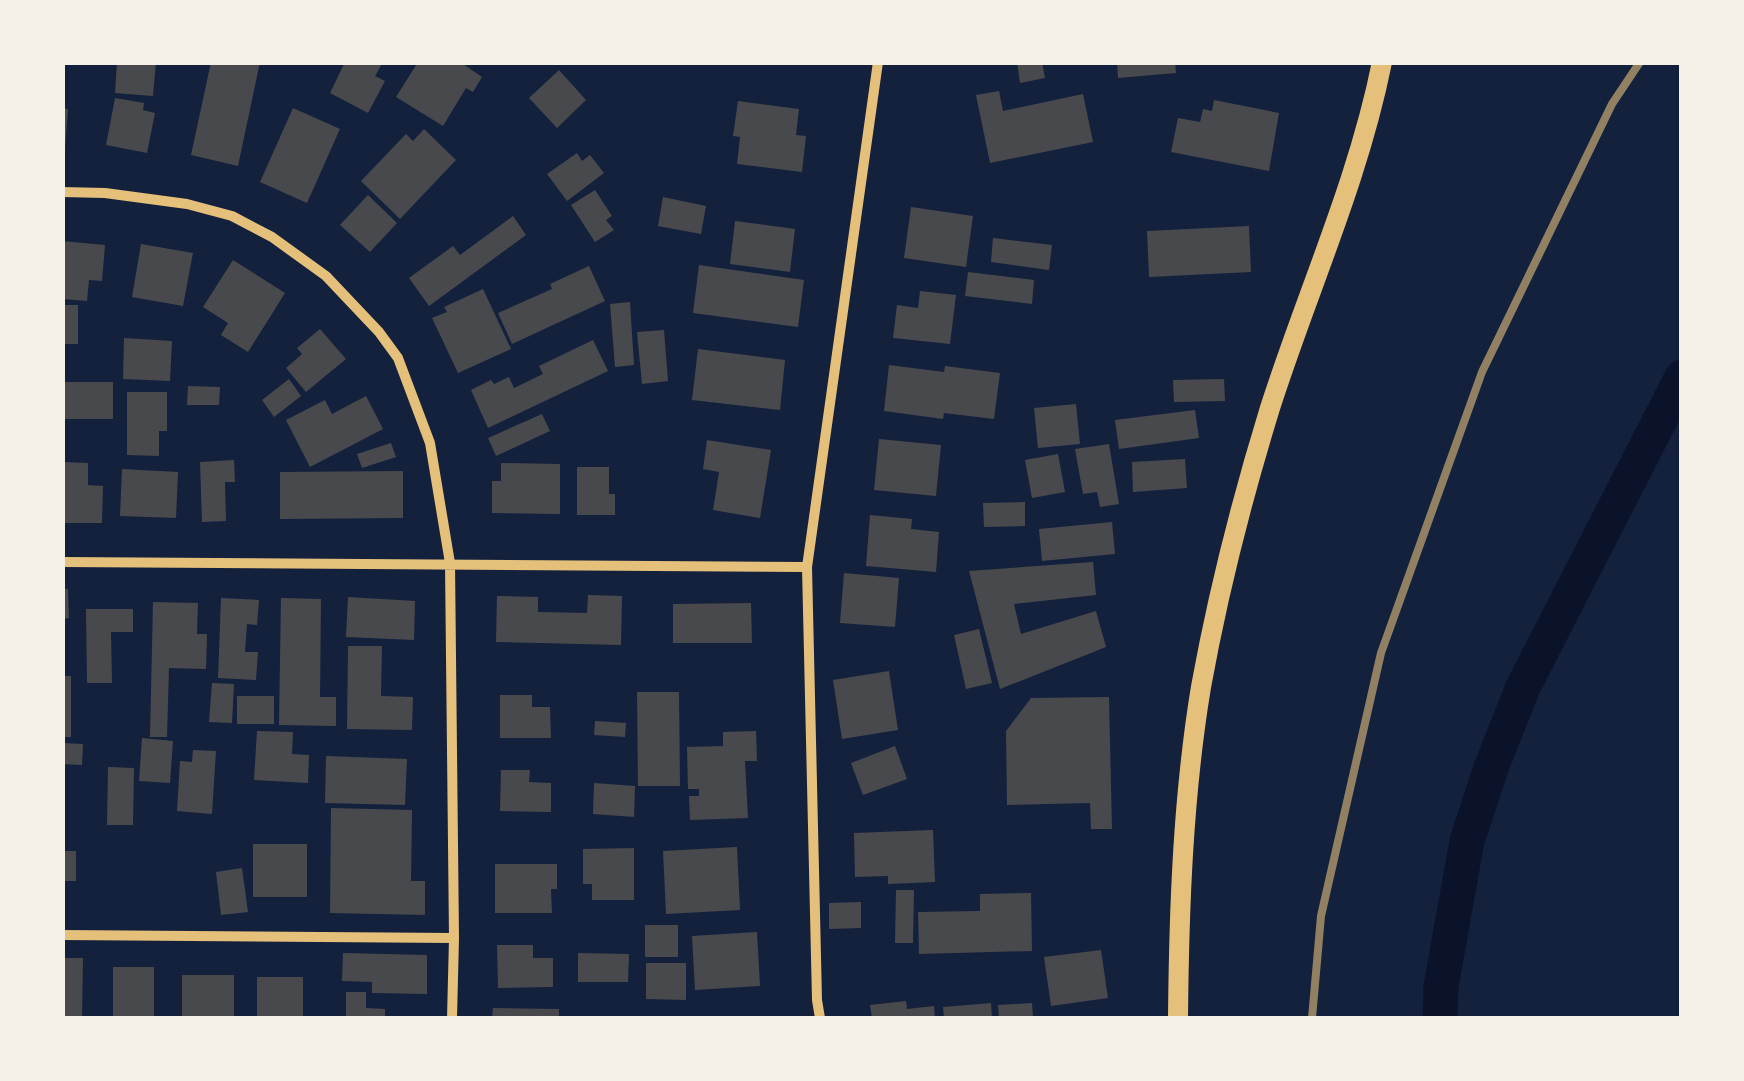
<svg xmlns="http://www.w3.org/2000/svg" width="1744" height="1081" font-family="'Crimson Pro',serif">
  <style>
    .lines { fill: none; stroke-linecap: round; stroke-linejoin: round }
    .canal { stroke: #0b132b; stroke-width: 35 }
    .building { fill: #48494c }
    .minor { stroke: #e5c07b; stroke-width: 10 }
    .secondary { stroke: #e5c07b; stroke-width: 20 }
    .rail { stroke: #918062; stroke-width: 8 }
  </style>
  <rect width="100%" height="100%" fill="#14213d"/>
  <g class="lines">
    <path class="canal" d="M1440,1018L1441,986L1467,841L1491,768L1523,687L1682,377"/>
  </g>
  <path class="building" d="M117,62H156L153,96L115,93Z
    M211,62H260L238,166L191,155Z
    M345,62H383L375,76L385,81L368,113L330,93Z
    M418,62H460L482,77L473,92L466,88L443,126L396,97Z
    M1017,62H1042L1045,78L1020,83Z
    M1117,62H1175L1176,73L1118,78Z
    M559,70L586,100L557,128L529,98Z
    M999,91L1003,111L1083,94L1093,142L990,163L976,95Z
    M115,98L144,103L143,110L155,113L147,153L106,145Z
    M1214,100L1279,113L1269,171L1171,152L1178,118L1200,122L1203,109L1212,111Z
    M738,101L799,109L796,135L806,136L802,172L737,164L740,137L733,136Z
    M62,108L68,109L65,147H62Z
    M293,108L340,129L307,203L260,182Z
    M424,129L456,160L400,219L361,181L406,134L413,141Z
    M577,153L582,161L590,155L604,173L567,201L547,174Z
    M595,190L612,216L606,220L614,230L595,242L571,205Z
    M368,195L397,223L370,252L340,225Z
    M663,197L706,206L701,234L658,226Z
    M911,207L973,216L966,267L904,258Z
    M513,216L526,235L429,306L409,278L453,246L460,255Z
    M735,221L795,229L790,272L730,264Z
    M1249,226L1251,272L1149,277L1147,231Z
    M993,238L1052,245L1049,270L991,262Z
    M62,241L105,245L102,281L89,280L87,301L62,299Z
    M141,244L193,253L183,306L132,297Z
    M233,260L285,293L248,352L221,335L228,323L203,307Z
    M699,265L804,280L798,327L693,313Z
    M589,266L605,301L512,344L498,313L552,289L550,284Z
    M968,272L1034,280L1032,304L965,296Z
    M483,289L511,349L458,373L432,318L447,312L444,307Z
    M920,291L956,295L950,344L893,338L897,305L918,308Z
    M630,302L634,365L615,367L610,304Z
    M62,305H78V344H62Z
    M320,329L346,359L306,392L286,368L302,354L297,348Z
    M664,330L668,381L642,384L637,332Z
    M124,338L172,341L170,381L123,379Z
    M593,340L608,371L488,428L471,390L491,380L494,384L509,377L514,388L543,374L539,366Z
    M698,349L785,360L780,410L692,400Z
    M889,365L944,372L945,366L1000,373L994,419L944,413L943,419L884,411Z
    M289,379L301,396L274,417L262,400Z
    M1224,379L1225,401L1174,402L1173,380Z
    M62,382H113V419H62Z
    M188,386L220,387L219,405H187Z
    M127,392H167V431H159V456L127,455Z
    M366,396L383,429L310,467L286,420L325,400L332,414Z
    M1076,404L1080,444L1038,448L1034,408Z
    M1195,410L1199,438L1119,449L1115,420Z
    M542,414L550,431L496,456L488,438Z
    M879,439L941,445L936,496L874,490Z
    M707,440L771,450L760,518L713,510L719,472L703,469Z
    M391,443L396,457L362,468L357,454Z
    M1109,444L1119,504L1100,507L1097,492L1083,494L1075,449Z
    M1058,454L1065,492L1032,498L1025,460Z
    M1185,459L1187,488L1133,492L1132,462Z
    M234,460L235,482H225L226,521L202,522L200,462Z
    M62,462L88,463V485L103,486L102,523H62Z
    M501,463L560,464V514L492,513V481H501Z
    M577,467H609V494H615V515H577Z
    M122,469L178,472L176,518L120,516Z
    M403,471V518L280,519V472Z
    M1025,502V526L984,527L983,503Z
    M870,515L912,519L911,529L939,532L936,572L866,566Z
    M1112,522L1115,554L1042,561L1039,529Z
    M1093,562L1096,595L1014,604L1021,634L1096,611L1106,647L1000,689L969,571Z
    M844,573L899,578L895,627L840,623Z
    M62,589H68L69,618L62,619Z
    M588,595L622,596L621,645L496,642L497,596L538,597V612L587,613Z
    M348,597L415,601L414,640L346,637Z
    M221,598L259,600L257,625L247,624L245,652H258L256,680L218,678Z
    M281,598L321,599L320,697H336V726L279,725Z
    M153,602L198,603L197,634H207L206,669L169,668L167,737H150Z
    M751,603L752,643H673V604Z
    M86,609H133V632H111L112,683H87Z
    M979,629L992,683L966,689L954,635Z
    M348,646H382L381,696L413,697L412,730L347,729Z
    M889,671L898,730L842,739L833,680Z
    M62,676H71V737H62Z
    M212,683L234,684L232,723L209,722Z
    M637,692H679L680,786H638Z
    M500,695H532V707H550L551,738H500Z
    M237,696H274V724H237Z
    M1109,697L1112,829H1091L1090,803L1007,805L1006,731L1031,698Z
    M595,721L626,723L625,737L594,735Z
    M257,731L293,732L292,754L309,755L308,783L254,780Z
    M756,731L757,761H745L748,818L690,820L689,796H699V789H688L687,747L723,746V732Z
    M142,738L173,741L170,783L139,781Z
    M62,743L83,744L82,765L62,764Z
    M895,746L907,779L863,795L851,763Z
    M193,750L216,751L212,814L177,811L180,761L192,762Z
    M326,756L407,759L405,805L325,803Z
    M108,767L134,768L133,825H107Z
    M501,770H530L529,782L551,783V812L500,811Z
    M594,783L635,786L634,817L593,814Z
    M331,808L412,810L411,881H425V915L330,913Z
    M933,830L935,882L888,884V876L855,877L854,833Z
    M253,844H307V897H253Z
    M737,847L740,910L666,914L663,851Z
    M634,848V900H592V884H583V849Z
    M62,851H76V881H62Z
    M495,864H557V889H551L552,913H495Z
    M242,868L248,912L221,915L216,872Z
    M896,890H914L913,943H895Z
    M1031,893L1032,951L919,954L918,912L980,911V894Z
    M861,902V928L829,929V903Z
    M645,925H678V957H645Z
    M757,932L760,986L695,990L692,936Z
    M497,945H533V958H553V987L498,988Z
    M1101,950L1108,998L1051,1006L1044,957Z
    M343,953L427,955V994L372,993V982L342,981Z
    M578,953L629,954L628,982H578Z
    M62,958H83L82,1018H62Z
    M646,963H686V1000L646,999Z
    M113,967H154V1018H113Z
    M182,975H234V1018H182Z
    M257,977H303V1018H257Z
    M346,992H366V1008L385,1009V1018H346Z
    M906,1001L907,1009L934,1006L935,1018H872L870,1005Z
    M991,1003L992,1018H944L943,1007Z
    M1032,1003L1033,1018H999L998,1005Z
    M493,1008L559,1009V1018H492Z"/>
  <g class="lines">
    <path class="minor" d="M62,192L105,193L187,204L232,216L272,237L326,276L379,332L398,358L430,443L450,563L454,938L452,1018
      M62,562L807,567
      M62,935L454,938
      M820,1018L817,1000L807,567L878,62"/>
    <path class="secondary" d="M1178,1018C1179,908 1183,796 1201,687C1218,593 1242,499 1270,408C1307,292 1358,182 1382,62"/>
    <path class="rail" d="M1312,1018L1321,916L1381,653L1482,372L1612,104L1640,62"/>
  </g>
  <rect width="1744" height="1081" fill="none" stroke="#f6f1e7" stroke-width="130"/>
</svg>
